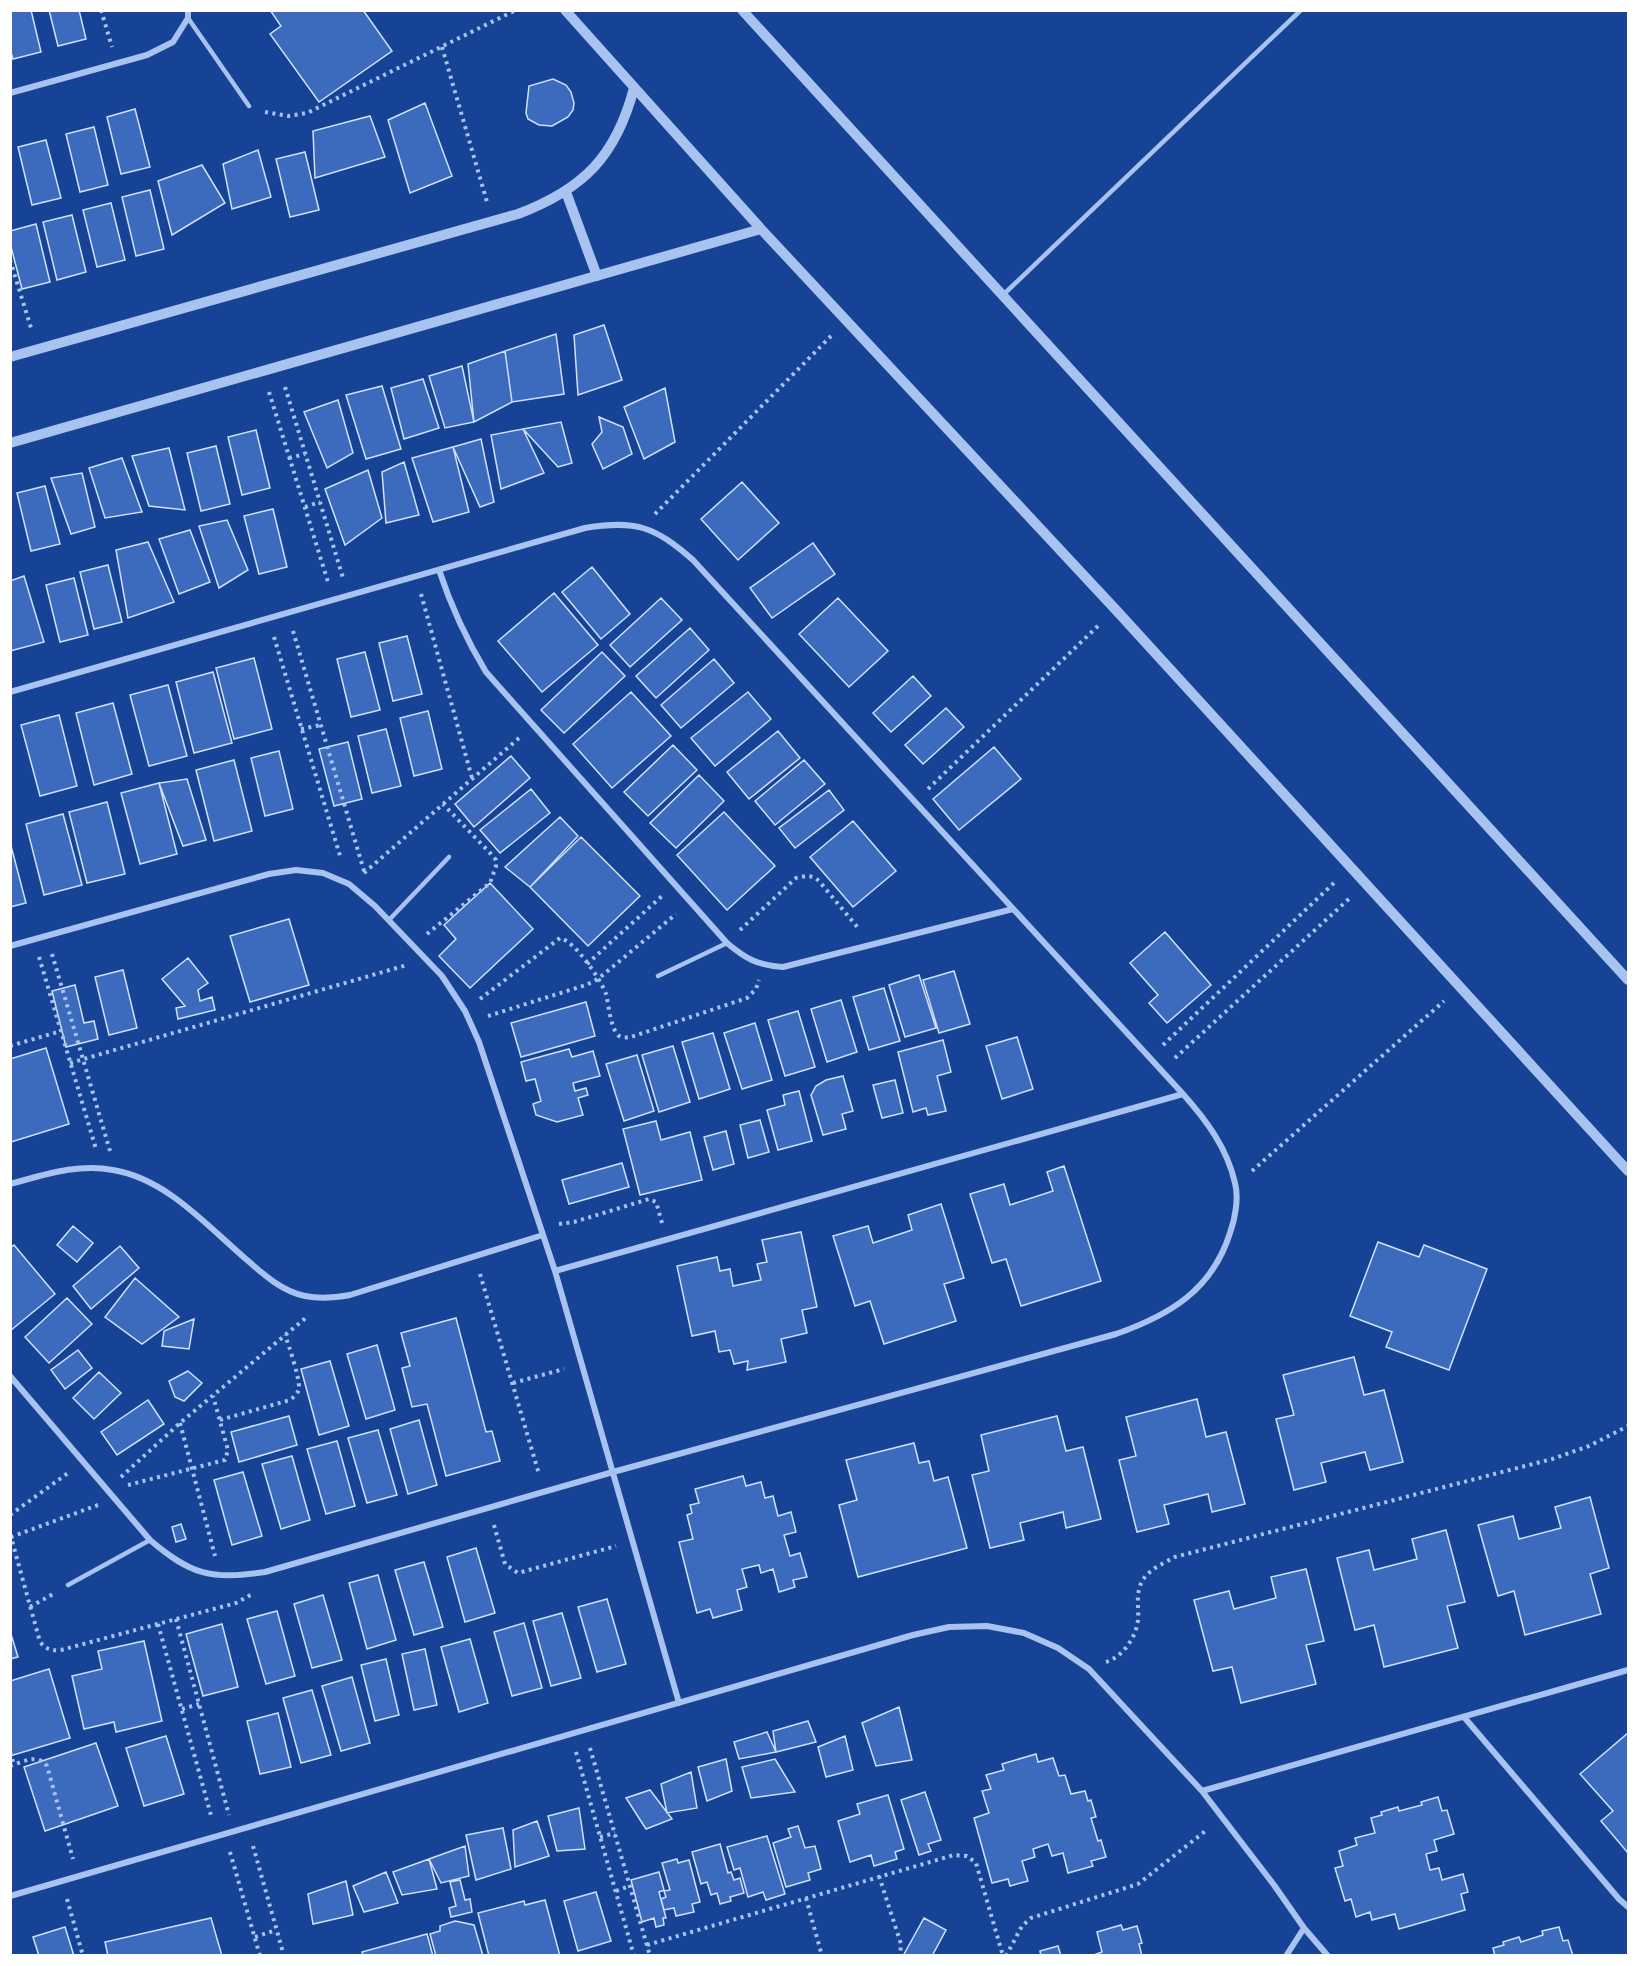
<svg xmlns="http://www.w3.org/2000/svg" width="1639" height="1966" font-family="Roboto,sans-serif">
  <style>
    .building { fill: #3c6abc; stroke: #d1e0fc; stroke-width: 1.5 }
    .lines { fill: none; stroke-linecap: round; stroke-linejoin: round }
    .path { stroke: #a9c3f1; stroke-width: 4; stroke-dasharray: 3 4.5; stroke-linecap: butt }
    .service { stroke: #a9c3f1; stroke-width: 4.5 }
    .minor { stroke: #a9c3f1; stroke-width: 6 }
    .tertiary { stroke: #a9c3f1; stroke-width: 10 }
  </style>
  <rect width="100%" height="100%" fill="#174396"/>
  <path class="building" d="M10,10H31L41,52L13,59L10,49Z
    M49,10H79L86,39L58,46Z
    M270,10H363L392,51L319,102L270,34L281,26Z
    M553,79L566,85L571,92L574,103L573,110L568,117L552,126L539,125L528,119L526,113L529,86Z
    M425,103L452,176L410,193L388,120Z
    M135,109L150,167L121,174L107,117Z
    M370,116L385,157L315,178L313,131Z
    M94,127L108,185L80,192L66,134Z
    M46,140L61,198L32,205L18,147Z
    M258,150L271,197L232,209L223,164Z
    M305,152L319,210L290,217L276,159Z
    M202,165L225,203L172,235L158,181Z
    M150,190L164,249L136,256L122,197Z
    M111,203L125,260L97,267L83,210Z
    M72,215L86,272L57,280L43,222Z
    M36,224L50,282L22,289L10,243V231Z
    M604,325L622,380L578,395L574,335Z
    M556,334L564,394L512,402L505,351Z
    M505,351L512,402L474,422L468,364Z
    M462,366L474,422L445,428L429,376Z
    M423,379L439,428L404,439L391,388Z
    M382,386L401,449L366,459L346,395Z
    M665,388L675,442L644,459L624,407Z
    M338,400L353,453L327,468L304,412Z
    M599,417L623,427L632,454L603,469L592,444L602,432Z
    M561,422L572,463L558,467L523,429Z
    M523,429L544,473L501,489L491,435Z
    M256,430L270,488L242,495L228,437Z
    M481,439L494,502L480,507L453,447Z
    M216,446L230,504L201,511L187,453Z
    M453,447L469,512L433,522L412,458Z
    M169,448L185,510L149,506L132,456Z
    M122,458L142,512L105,518L89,468Z
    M404,462L419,515L386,523L382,472Z
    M368,470L382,518L345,545L325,489Z
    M82,473L95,527L71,534L51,478Z
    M742,482L779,523L738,560L701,519Z
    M45,486L60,544L31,551L17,493Z
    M273,509L287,567L259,574L244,516Z
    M227,520L248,570L219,588L199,526Z
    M190,530L210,582L179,594L159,539Z
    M148,542L174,602L128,618L116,550Z
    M813,543L835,574L772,618L750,588Z
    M108,565L122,622L94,629L80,572Z
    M592,567L630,614L601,639L562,592Z
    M24,576L44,642L10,651V581Z
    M74,578L88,635L60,642L46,585Z
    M554,593L598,645L542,692L498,641Z
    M661,598L682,620L630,667L610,645Z
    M838,598L888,651L849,687L799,634Z
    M690,628L709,650L656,698L636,676Z
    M407,636L422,694L393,701L379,643Z
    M365,652L380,710L351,717L337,659Z
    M602,652L625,676L564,733L541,710Z
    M254,658L272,729L234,739L216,668Z
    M714,659L734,683L681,728L661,705Z
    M213,672L232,743L194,753L176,682Z
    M913,676L931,696L891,732L873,713Z
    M168,685L187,756L149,766L130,695Z
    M631,692L671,736L612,788L573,744Z
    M748,692L771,719L715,766L691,738Z
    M113,703L132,774L94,785L76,713Z
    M946,708L964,727L923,764L905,745Z
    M428,711L442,769L414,776L400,718Z
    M59,715L77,786L40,796L21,725Z
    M386,729L401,786L372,793L358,736Z
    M778,731L800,758L749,799L727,772Z
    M348,742L362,799L334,806L319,749Z
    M673,745L697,770L648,816L624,792Z
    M994,747L1021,779L959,830L933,799Z
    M279,751L293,809L265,816L251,758Z
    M511,756L530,778L474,827L455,804Z
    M234,760L252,831L214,841L196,770Z
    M804,760L825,784L775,825L755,801Z
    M699,775L724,801L676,848L650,823Z
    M187,779L206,840L183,846L159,783Z
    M159,783L177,854L140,864L121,793Z
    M531,789L550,813L500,853L480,830Z
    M829,790L844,810L795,848L779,828Z
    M107,802L125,874L87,883L69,812Z
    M724,812L775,866L727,910L677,855Z
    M63,814L82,885L44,895L26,824Z
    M560,817L578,836L530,887L505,867Z
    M853,821L896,871L853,907L810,857Z
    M581,837L640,896L588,946L530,887Z
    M10,842L26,903L10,907Z
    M490,883L533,929L470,988L439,956L456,939L444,925Z
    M289,919L309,985L250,1002L230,936Z
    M1165,932L1211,985L1167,1023L1149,1003L1158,995L1130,963Z
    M188,958L208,983L198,990L200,1001L212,997L215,1010L178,1019L176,1008L185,1006L162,979Z
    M123,970L137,1028L109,1035L95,977Z
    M954,971L970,1024L939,1033L923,980Z
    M919,975L936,1028L905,1037L889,985Z
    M75,985L84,1023L94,1021L98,1039L66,1047L52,991Z
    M884,988L900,1041L869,1050L853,997Z
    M841,1000L857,1052L827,1062L811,1009Z
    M586,1002L595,1036L521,1057L511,1023Z
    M798,1011L815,1067L785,1076L768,1020Z
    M755,1023L772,1080L742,1089L724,1033Z
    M713,1033L730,1089L699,1099L682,1042Z
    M1017,1037L1033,1089L1002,1099L986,1046Z
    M943,1040L951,1072L937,1076L946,1111L928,1115L926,1108L913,1112L898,1052Z
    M673,1046L690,1102L659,1112L642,1055Z
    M46,1048L69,1124L11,1142L10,1059Z
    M569,1049L572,1057L593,1051L600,1076L573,1083L575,1091L586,1088L588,1095L578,1098L583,1115L557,1122L536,1115L533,1104L541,1101L535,1079L526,1081L521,1062Z
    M637,1055L654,1111L624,1121L606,1064Z
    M843,1076L853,1111L842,1114L846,1129L823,1135L811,1095L816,1086L826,1080Z
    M895,1080L903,1113L882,1118L873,1085Z
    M799,1091L812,1141L778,1150L767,1110L785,1105L783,1095Z
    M760,1120L769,1152L748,1158L740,1125Z
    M656,1121L661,1140L690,1132L702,1180L640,1195L623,1129Z
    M726,1131L734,1164L713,1170L704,1137Z
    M622,1163L629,1187L569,1204L562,1180Z
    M1064,1166L1101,1281L1021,1306L1006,1259L992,1263L970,1194L1004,1184L1010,1205L1053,1191L1047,1172Z
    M941,1204L964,1278L944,1284L956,1321L884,1344L870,1301L855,1306L833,1236L868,1226L873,1243L912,1230L908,1215Z
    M73,1226L93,1243L77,1262L57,1245Z
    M801,1232L817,1307L802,1310L807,1333L781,1339L786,1362L747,1370L748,1361L734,1364L730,1350L719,1352L715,1331L692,1336L677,1266L717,1257L720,1271L730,1269L733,1286L761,1280L757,1264L767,1262L762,1240Z
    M1378,1242L1419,1257L1424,1245L1487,1269L1449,1370L1386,1347L1392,1332L1350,1316Z
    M14,1245L55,1294L10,1331V1248Z
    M120,1246L139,1268L91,1309L73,1286Z
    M135,1278L179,1317L142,1344L105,1317Z
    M67,1298L92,1324L49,1363L25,1337Z
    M456,1318L486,1432L492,1431L500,1461L446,1476L427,1404L412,1407L402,1368L410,1366L401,1333Z
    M194,1319L189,1349L162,1346L164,1331Z
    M377,1345L395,1410L366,1419L347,1354Z
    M78,1350L92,1368L65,1389L51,1370Z
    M1354,1357L1364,1395L1384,1390L1403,1462L1370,1470L1365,1452L1321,1463L1326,1482L1294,1490L1276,1419L1294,1415L1283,1375Z
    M330,1361L349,1426L319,1435L301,1369Z
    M188,1371L202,1383L184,1401L175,1397L169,1381Z
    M99,1372L121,1393L94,1419L73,1398Z
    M1197,1399L1206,1437L1226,1432L1245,1504L1212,1512L1208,1494L1164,1505L1169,1524L1137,1532L1119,1460L1136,1456L1126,1417Z
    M148,1400L164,1424L117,1455L101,1432Z
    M289,1416L297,1445L239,1462L231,1432Z
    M1057,1416L1066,1451L1083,1447L1101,1519L1066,1528L1063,1512L1020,1523L1024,1540L990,1548L972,1475L989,1471L981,1435Z
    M419,1420L437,1485L408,1494L390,1429Z
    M378,1430L397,1495L367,1503L348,1438Z
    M337,1441L355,1506L326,1514L307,1449Z
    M914,1443L919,1463L929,1461L934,1481L948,1477L967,1548L858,1577L839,1505L857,1500L846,1460Z
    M292,1456L310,1520L281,1529L262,1464Z
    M243,1472L262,1536L232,1545L214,1480Z
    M743,1476L746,1486L761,1482L765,1498L773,1496L778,1516L791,1512L796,1532L784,1535L790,1556L800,1553L807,1577L793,1580L795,1587L779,1592L773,1569L761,1573L759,1565L742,1569L747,1587L737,1590L742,1610L713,1618L710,1609L697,1613L679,1542L693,1539L687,1515L692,1513L690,1505L699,1503L695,1489Z
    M1590,1497L1609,1568L1590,1574L1601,1614L1525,1635L1514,1591L1498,1596L1478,1525L1513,1516L1519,1539L1561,1528L1555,1507Z
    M181,1524L186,1539L176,1542L172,1527Z
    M1446,1530L1465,1602L1447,1606L1458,1648L1384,1667L1374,1625L1355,1630L1337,1558L1369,1550L1374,1570L1417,1559L1412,1539Z
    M476,1548L495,1613L465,1622L447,1557Z
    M424,1562L443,1627L414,1635L395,1570Z
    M1306,1569L1324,1641L1306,1645L1316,1684L1241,1703L1232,1667L1213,1671L1194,1600L1229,1591L1234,1609L1276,1598L1271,1577Z
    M378,1575L396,1640L367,1649L349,1583Z
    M323,1595L342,1660L312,1668L294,1604Z
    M607,1599L626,1664L597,1672L578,1607Z
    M277,1611L295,1676L266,1684L247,1619Z
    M562,1613L581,1678L551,1686L533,1621Z
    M524,1623L542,1688L512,1696L494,1632Z
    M222,1624L238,1687L203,1696L186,1634Z
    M10,1631L18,1657L10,1659Z
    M470,1639L488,1703L459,1712L441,1647Z
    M144,1641L162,1721L116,1732L114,1722L84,1729L72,1676L102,1669L98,1651Z
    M425,1649L437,1705L414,1710L402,1654Z
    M386,1659L399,1715L375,1721L361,1665Z
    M49,1669L70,1738L10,1756V1681Z
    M352,1677L370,1743L341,1751L322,1686Z
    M312,1690L331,1755L301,1763L283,1698Z
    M899,1707L912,1760L876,1766L862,1723Z
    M278,1713L291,1767L260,1774L247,1721Z
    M808,1721L816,1742L776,1752L773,1731Z
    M767,1732L776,1752L739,1759L734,1742Z
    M1628,1733V1853L1601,1821L1613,1811L1580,1774Z
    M166,1736L184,1794L144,1806L126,1748Z
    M845,1736L853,1770L826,1777L818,1747Z
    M96,1743L118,1806L45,1831L24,1767Z
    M1036,1754L1038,1762L1053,1758L1059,1776L1065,1775L1071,1794L1085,1791L1088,1801L1091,1800L1096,1817L1091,1818L1098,1841L1101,1840L1106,1857L1091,1861L1093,1866L1068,1873L1063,1853L1052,1856L1048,1844L1033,1849L1035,1857L1022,1861L1028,1881L1010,1886L1008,1879L992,1883L974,1818L989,1813L982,1791L991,1789L986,1775L1004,1770L1002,1764Z
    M726,1759L732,1791L707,1801L698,1767Z
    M775,1759L795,1792L751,1798L742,1767Z
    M691,1772L697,1808L667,1813L661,1784Z
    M650,1790L672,1819L646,1829L626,1798Z
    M925,1792L941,1840L928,1844L931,1851L919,1855L901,1800Z
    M888,1795L904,1849L895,1852L897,1859L874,1866L871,1855L850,1862L838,1821L860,1814L857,1804Z
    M1438,1797L1442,1811L1447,1810L1454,1834L1434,1840L1437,1851L1426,1854L1430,1870L1439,1868L1442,1880L1463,1874L1468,1892L1461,1894L1465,1910L1399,1929L1395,1914L1372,1920L1370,1912L1356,1917L1351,1899L1345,1901L1335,1868L1343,1866L1339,1851L1357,1845L1355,1838L1375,1833L1371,1818L1382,1815L1381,1812L1398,1807L1399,1811L1422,1805L1421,1802Z
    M579,1808L585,1849L557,1851L548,1816Z
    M537,1821L549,1856L515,1867L513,1830Z
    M798,1826L805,1848L815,1846L821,1869L808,1873L810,1880L786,1887L773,1843L791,1837L788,1829Z
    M503,1828L511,1869L476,1880L466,1835Z
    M767,1836L785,1894L766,1900L763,1892L748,1897L740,1868L734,1870L727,1847Z
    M720,1844L728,1873L731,1872L734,1880L740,1878L744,1893L730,1897L731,1901L720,1904L717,1893L711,1895L707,1882L701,1884L692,1852Z
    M465,1846L469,1876L441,1883L429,1859Z
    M429,1859L437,1889L402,1895L393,1872Z
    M677,1859L678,1863L689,1860L700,1902L692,1904L694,1912L676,1916L674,1908L664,1910L661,1899L666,1897L664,1891L670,1890L662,1863Z
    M386,1872L398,1903L364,1912L353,1886Z
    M659,1872L664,1890L659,1892L666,1918H663L664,1925L656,1927L654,1918L642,1922L631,1880Z
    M460,1880L465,1900L470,1899L472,1912L451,1917L449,1908L456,1906L450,1882Z
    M346,1881L353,1915L313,1924L308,1894Z
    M596,1892L611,1941L578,1951L564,1901Z
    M545,1900L560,1956H489L478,1913L524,1901L525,1905Z
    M211,1918L222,1956H108L105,1942Z
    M924,1918L946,1930L932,1956H903Z
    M455,1921L474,1925L483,1956H436L430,1934L440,1931V1926Z
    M1121,1925L1123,1930L1137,1926L1142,1943L1139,1944L1142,1956H1091L1102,1952L1097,1932Z
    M65,1927L74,1956H39L33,1937Z
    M1559,1927L1563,1941L1568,1940L1573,1956H1495L1493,1948L1504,1945L1503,1942L1519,1937L1521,1942L1543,1935L1542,1931Z
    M427,1934L433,1956H363L362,1952Z
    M1058,1946L1061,1956H1041L1040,1951Z"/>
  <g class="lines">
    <path class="path" d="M101,10L112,47
      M442,47L487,202
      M265,112L288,116L307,113L516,10
      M10,260L32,331
      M285,387L343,578
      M269,392L328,582
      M289,458L305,454
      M305,507L320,502
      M655,514L831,336
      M421,594L472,778
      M293,631L364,871
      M274,637L341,859
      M301,729L321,725
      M928,789L1100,624
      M364,873L519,738
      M740,930L796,878C805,876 812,874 819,881L859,929
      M427,934L490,883L496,866V860L491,854L443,804
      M52,954L110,1151
      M39,957L96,1149
      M587,964L662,896
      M480,999L560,938C575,941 601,980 606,994C609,1006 610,1026 618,1035C622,1039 627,1037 631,1037L747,998L756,989L759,980
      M488,1016L586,985L598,979L676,914
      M1163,1045L1336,881
      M10,1046L61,1031
      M1175,1058L1351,897
      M70,1063L407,965
      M1252,1171L1444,1001
      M559,1224L574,1222L649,1199L656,1202L662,1223
      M480,1274L539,1474
      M513,1383L564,1369
      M220,1420L290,1400C294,1397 298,1393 299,1389C300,1379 289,1346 285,1335
      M180,1423L215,1556
      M121,1477L180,1423L308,1316
      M128,1485L225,1460L228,1450L213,1396
      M98,1505L11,1537L40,1642C47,1650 52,1651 61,1650L236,1603L254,1593
      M10,1515L68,1473
      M494,1525L505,1564L518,1573L616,1546
      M30,1607L53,1594
      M176,1619L229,1815
      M158,1624L212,1819
      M1106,1662C1123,1657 1137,1636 1138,1619C1139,1608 1136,1598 1140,1586C1145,1571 1162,1564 1175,1557L1552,1459L1589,1446L1628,1426
      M182,1709L199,1704
      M590,1748L650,1956
      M10,1752L14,1765
      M576,1752L634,1956
      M10,1766C23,1762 37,1753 47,1766L73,1859
      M600,1837L615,1833
      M253,1846L284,1956
      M230,1852L260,1956
      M879,1876L901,1944L900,1956
      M616,1891L630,1886
      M806,1898L822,1956
      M67,1899L83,1956
      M255,1937L276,1930
      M647,1945L954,1855L967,1856L976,1863L1003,1956
      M1006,1956L1022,1926L1031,1918L1138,1884L1208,1829"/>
    <path class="service" d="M188,18L249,106
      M1003,295L1301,10
      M389,920L449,857
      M658,976L727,943
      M68,1585L150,1540"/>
    <path class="minor" d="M10,93L147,55L173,42L188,18V10
      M439,570C451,606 466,639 486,672L727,943C746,959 757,965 783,967L1013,909
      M10,692L585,528C636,520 654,526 693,560L1183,1094C1207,1121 1227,1148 1235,1183C1239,1198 1235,1219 1230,1233C1212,1290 1170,1315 1116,1334L613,1472L265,1572C211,1580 191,1575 150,1540L10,1376
      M10,946L269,874L296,870L323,873L349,884L375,906L442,976L465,1011L479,1042L555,1271L679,1703
      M10,1184C44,1175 78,1163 113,1170C167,1179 207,1226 247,1260C264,1275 282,1291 305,1296C320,1299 334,1298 350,1295L543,1235
      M555,1271L1183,1094
      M1464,1717L1619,1899L1628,1907
      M1202,1791L1628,1670
      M10,1896L913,1635L949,1627L987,1626L1024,1633L1058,1648L1089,1669L1202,1791L1274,1885L1304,1928L1328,1956
      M1286,1956L1304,1928"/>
    <path class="tertiary" d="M565,10L761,229L1116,610L1628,1171
      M742,10L1628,980
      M566,192L597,276
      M10,357L518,214C584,189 616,156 634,88
      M10,443L761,229"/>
  </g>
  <rect width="1639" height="1966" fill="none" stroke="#ffffff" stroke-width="24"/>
</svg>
